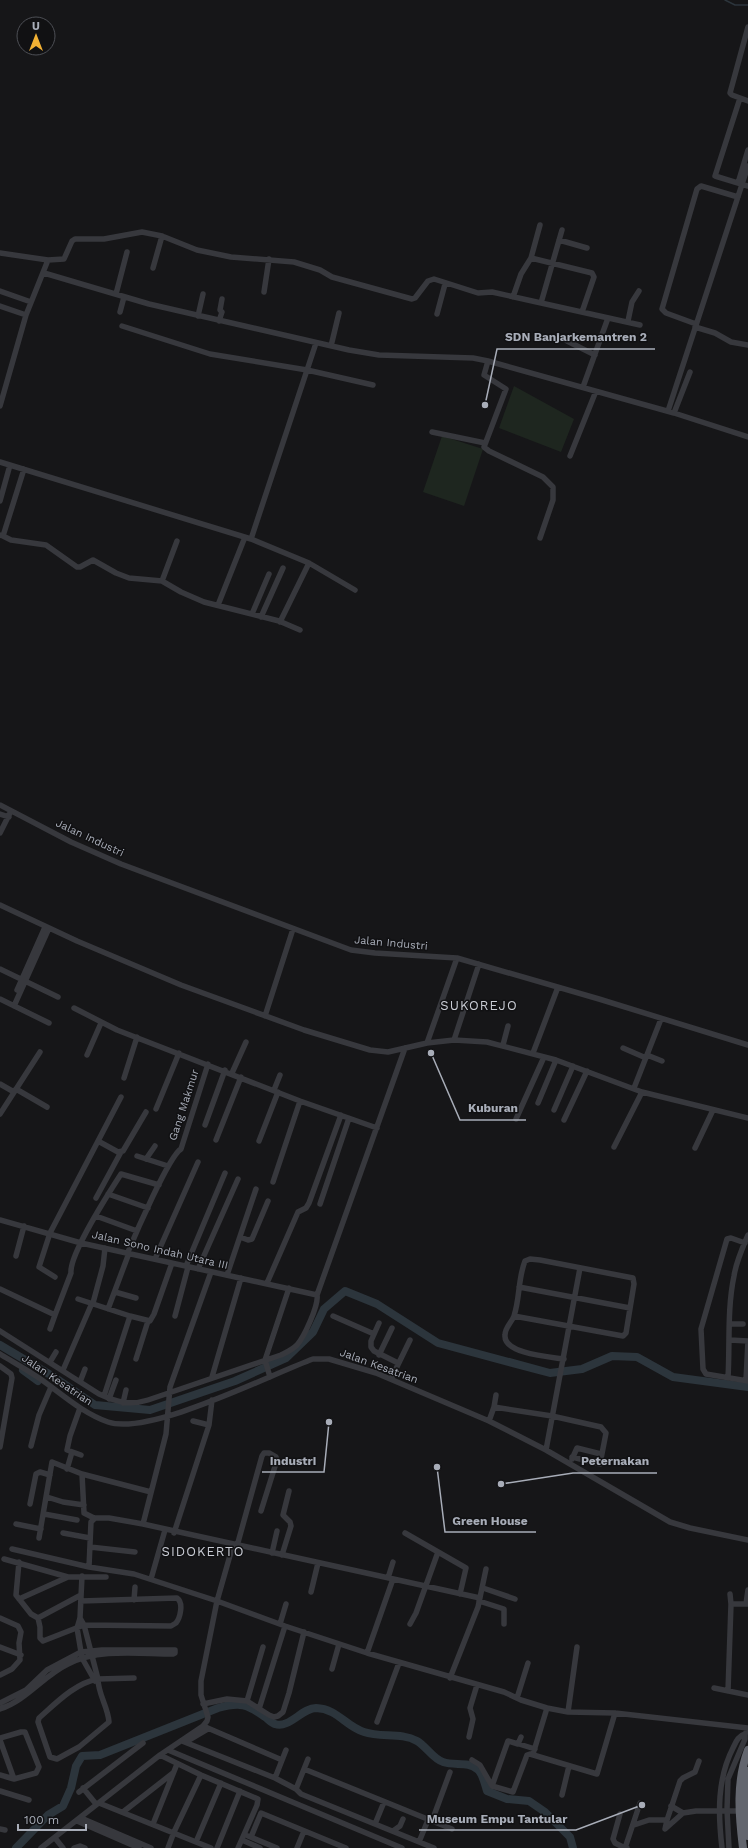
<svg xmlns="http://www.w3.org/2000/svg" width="748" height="1848" font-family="'Work Sans',sans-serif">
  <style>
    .green { fill: #1e261f }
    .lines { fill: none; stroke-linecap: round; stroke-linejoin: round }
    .stream { stroke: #2c353c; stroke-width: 1.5 }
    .river { stroke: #2c353c; stroke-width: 8 }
    .minor { stroke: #37383d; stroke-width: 5.5 }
    .highway { stroke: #63666e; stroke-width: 8 }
    .labels { text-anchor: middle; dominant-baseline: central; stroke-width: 3; stroke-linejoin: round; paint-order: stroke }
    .street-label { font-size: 11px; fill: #a8adb8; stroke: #111113 }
    .quarter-label { font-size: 13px; letter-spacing: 1px; fill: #c9ccd4; stroke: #111113 }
    .leader { fill: none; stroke: #a8adb8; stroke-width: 1.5 }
    .callout-dot { fill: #a8adb8; stroke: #111113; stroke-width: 1.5 }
    .callout-label { font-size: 12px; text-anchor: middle; font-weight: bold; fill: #a8adb8; stroke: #111113; stroke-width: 3; stroke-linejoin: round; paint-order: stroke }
  </style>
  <rect width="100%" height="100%" fill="#161618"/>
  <path class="green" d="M514,386L574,419L561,452L499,428Z
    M442,436L483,449L464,506L423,492Z"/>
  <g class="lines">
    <path class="stream" d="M725,0L735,5H748"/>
    <path class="river" d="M0,1345L54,1377L95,1405L150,1410L235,1381L286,1358L313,1332L324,1309L345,1291L377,1304L438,1343L550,1373L582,1369L612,1356L637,1357L673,1377L748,1387
      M23,1370L38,1381
      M16,1848L48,1815L63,1806L71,1788L76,1766L82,1756L100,1755L218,1708C240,1702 247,1704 265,1717C268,1719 271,1723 275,1724C289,1729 302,1708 316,1708C338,1709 345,1726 364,1732C381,1738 401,1732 417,1741C426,1746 433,1759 443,1762C455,1766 468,1761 477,1769C483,1773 485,1785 487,1791L507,1799L529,1801L545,1812L570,1837L573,1848"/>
    <path class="minor" d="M748,27L730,93L732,95L748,101
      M740,98L715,176L748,186
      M738,183L748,150
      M559,240L587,248
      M0,253L48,260L26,315L0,406
      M531,258L592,273L594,277L582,312
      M48,260L64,259L72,241L75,239H104L142,232L162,236L197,250L231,257L294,262L320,270L332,277L412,299L415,298L428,281L434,279L478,293L492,292L640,325
      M153,268L162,236
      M44,273L149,304L349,350L379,355L473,358L488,361L674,413L748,437
      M0,291L31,302
      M264,292L269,259
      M116,294L127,252
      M513,297L521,274L531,258L540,225
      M541,303L562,230
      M0,306L26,315
      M120,312L124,297
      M437,314L445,284
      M198,316L203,294
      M219,321L222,312L220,310L222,299
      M628,321L632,302L639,291
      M696,324L666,313L662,309L697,189L701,186L738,197
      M122,326L210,354L307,370L373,385
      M695,327L715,333L731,342L748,345
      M567,341L595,355
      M331,346L339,313
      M488,361L484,375L506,389L484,447L489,451L543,477L553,487V500L540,538
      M583,387L608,318
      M668,411L748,166
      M674,413L690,372
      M432,432L485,443
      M570,456L596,391
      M0,462L251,539L309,563L355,590
      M0,501L10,465
      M0,535L3,536L24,469
      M3,536L11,540L46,545L77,567H80L93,560L116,573L129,578L162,581L181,592L204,602L279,621L300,630
      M251,539L316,343
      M162,581L177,541
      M218,605L245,537
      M252,614L269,574
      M261,617L283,568
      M280,622L309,563
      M0,805L71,842L121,864L351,950L375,953L457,958L599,999L748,1045
      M0,814L9,817
      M0,833L11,811
      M0,905L77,941L181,985L304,1030L370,1050L388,1052L427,1043L454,1040L487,1042L556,1060L642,1092L748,1118
      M0,969L58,997
      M17,990L45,927
      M0,999L49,1023
      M14,1006L49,928
      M74,1008L117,1030L300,1101L377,1128
      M265,1016L293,929
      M454,1040L479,964
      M427,1043L457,958
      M503,1045L508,1026
      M623,1048L646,1058
      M533,1053L558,987
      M87,1055L101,1023
      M647,1055L662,1061
      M232,1073L246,1042
      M124,1078L137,1037
      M0,1084L14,1092
      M634,1088L661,1019
      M16,1089L47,1107
      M274,1090L280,1075
      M538,1103L556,1060
      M156,1109L179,1053
      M554,1110L573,1066
      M0,1114L40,1052
      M516,1119L544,1057
      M564,1120L587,1071
      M205,1125L225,1070
      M216,1140L241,1077
      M98,1141L118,1152L123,1151L146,1112
      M259,1141L278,1092
      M614,1147L642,1092
      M695,1148L713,1110
      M137,1156L168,1166
      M146,1159L155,1146
      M273,1182L300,1101
      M108,1194L148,1208
      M96,1198L121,1152
      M320,1204L349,1118
      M96,1216L137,1231
      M0,1220L81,1243L317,1295
      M240,1237L248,1240L252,1239L268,1201
      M745,1243L731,1238L727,1239L701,1329L703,1369L706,1374L748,1381
      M128,1252C135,1235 169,1156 181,1149L208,1064
      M16,1256L24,1226
      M155,1259L198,1162
      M186,1266L225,1173
      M198,1269L238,1179
      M227,1275L256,1189
      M55,1277L39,1267L50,1233L121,1097
      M267,1283L298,1212L306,1208L309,1203L341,1115
      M519,1287L630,1308
      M0,1289L55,1315L71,1273C69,1255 110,1191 121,1174L159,1185
      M115,1292L136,1298
      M78,1299L130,1316L150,1321L154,1314L172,1263
      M93,1303L103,1266L105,1248
      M108,1309L129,1253
      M175,1316L188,1267
      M333,1316L374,1334
      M514,1316L623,1336L626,1333L634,1284L633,1278L540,1260L530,1259L525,1261C518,1278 520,1298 514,1316C512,1322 505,1327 505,1335C503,1354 551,1357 564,1359
      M379,1323L371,1341V1347L374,1351L398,1363
      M731,1324H743
      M50,1329L55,1315
      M0,1331L99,1394C117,1402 129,1406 148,1400L281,1355C287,1352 292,1350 297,1345C304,1337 319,1305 317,1295L405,1048
      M730,1340L748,1341L746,1380
      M0,1354C13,1362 26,1369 39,1378C61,1393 82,1413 108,1422C150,1436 269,1375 313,1359H329L376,1373L489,1421L546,1450L670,1522L690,1528L748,1540
      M379,1355L392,1328
      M136,1359L148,1321
      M265,1360L289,1288
      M265,1360L270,1377
      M50,1362L56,1352
      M0,1366L11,1374L12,1378L0,1447
      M63,1370L92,1303
      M212,1377L241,1278
      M728,1378C730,1344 727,1309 734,1276C736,1262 742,1249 748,1235
      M391,1379L410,1340
      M80,1382L85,1369
      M496,1395L494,1407L552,1416L601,1427L606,1433L600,1464L572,1457
      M104,1396L130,1316
      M109,1399L116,1380
      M123,1403L126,1390
      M80,1408L70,1436L67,1450L81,1455
      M193,1421L209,1425
      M489,1421L494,1407
      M31,1446L39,1415L51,1387
      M546,1450L580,1268
      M572,1459L577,1448L601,1454
      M67,1469L72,1452
      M82,1474L84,1513L94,1518
      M47,1497L63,1502L84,1505
      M30,1504L36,1474L40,1472L50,1475
      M44,1514L77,1520
      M16,1524L41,1529
      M143,1524L166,1434L170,1387L211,1272
      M63,1533L90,1538
      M174,1533L209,1425L212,1400
      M405,1533L466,1568L460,1594
      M39,1538L52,1462L82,1474L151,1492
      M237,1546L262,1456L264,1453H269L276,1457L277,1460L261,1511
      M90,1547L135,1552
      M12,1549L89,1567L134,1574L217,1601L285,1626L367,1653L504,1692L521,1700L547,1708L568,1712L615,1713L748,1728
      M272,1553L277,1531
      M282,1555L291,1526L290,1522L283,1515L289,1491
      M4,1559L68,1577H106
      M19,1562L16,1595L31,1614L38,1618L40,1627V1638L43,1641L84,1625L171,1626L176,1623C180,1618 184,1603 177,1598L81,1601
      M89,1567L91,1522L95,1518H109L143,1524L480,1598
      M82,1576L80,1618L77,1628L82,1658L95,1681
      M388,1578L393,1562
      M151,1579L165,1530
      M483,1588L515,1599
      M311,1592L318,1563
      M19,1599L68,1577
      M134,1600L135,1587
      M479,1601L504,1609V1624
      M731,1604H748
      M746,1604L748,1590
      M0,1618L18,1626L21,1632L19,1643L20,1660L12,1669L0,1675
      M38,1618L81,1595
      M80,1618L84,1625L98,1679C98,1694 108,1707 109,1722L79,1747L57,1759L50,1757L38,1722L39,1718C56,1703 75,1683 98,1679L134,1678
      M280,1624L286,1604
      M410,1624L416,1613L438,1552
      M0,1647L21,1655
      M367,1653L393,1579
      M332,1669L339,1644
      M450,1678L478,1607L486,1569
      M714,1688L748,1695
      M728,1691L731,1604L730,1594
      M517,1698L528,1663
      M247,1701L263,1647
      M0,1703L26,1690L47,1670L81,1652L102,1650H175V1653L173,1654C139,1654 100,1648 68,1664C43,1676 27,1700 0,1709
      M203,1704L227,1699L247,1701L269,1715L274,1717L278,1716L283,1712L289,1693L304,1632
      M259,1709L285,1626
      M568,1712L577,1647
      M377,1722L399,1663
      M203,1726L282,1760
      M469,1737L473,1719L470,1708L477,1685
      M521,1737L518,1744L508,1741L492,1786L513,1792L527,1755L530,1754L597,1774L615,1713
      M0,1738L21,1732H25L39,1767L36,1773L14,1779L0,1775
      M0,1740L14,1779
      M182,1741L275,1778L296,1789L308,1759
      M186,1742L208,1729
      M519,1744L535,1749
      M168,1750L402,1848
      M533,1754L547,1708
      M160,1755L201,1775L258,1799L257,1805L238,1848
      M472,1760L480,1765L492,1786
      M699,1761L695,1772L683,1778L680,1781L667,1820L665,1829L683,1813L696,1811H742
      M304,1769L452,1829
      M275,1778L286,1750
      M83,1788L96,1804
      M296,1789L301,1794L434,1848
      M0,1791L29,1800
      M79,1792L143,1743
      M562,1795L569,1766
      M99,1803L211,1848
      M671,1806L683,1813
      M123,1812L173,1773
      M620,1814L613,1839L615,1843L625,1848
      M81,1818L151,1848
      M77,1821L139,1848
      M432,1821L450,1772
      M153,1824L177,1764
      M375,1824L384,1802
      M634,1825L649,1820H667
      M0,1829L5,1830
      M393,1831L400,1826L403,1819
      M248,1836L277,1848
      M251,1837L261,1813L346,1848
      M55,1838L63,1848
      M242,1840L260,1848
      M196,1842L221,1783
      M419,1842L428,1820
      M41,1848L160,1755L203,1726L207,1721L208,1717L201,1695V1681L217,1601L233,1545
      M74,1848L80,1846L85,1848
      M168,1848L174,1832L201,1775
      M217,1848L240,1791
      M297,1848L304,1831
      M627,1848H625L640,1803
      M722,1848C718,1814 717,1779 733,1748C736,1742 738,1736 745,1734
      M729,1848L727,1810L728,1779L745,1739V1734L748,1730"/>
    <path class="highway" d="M748,1771L745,1810L748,1836
      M743,1848C739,1815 736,1782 748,1750"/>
  </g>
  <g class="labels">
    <g class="street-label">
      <text transform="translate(90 838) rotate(25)">Jalan Industri</text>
      <text transform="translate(391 943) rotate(5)">Jalan Industri</text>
      <text transform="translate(184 1105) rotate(-72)">Gang Makmur</text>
      <text transform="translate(160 1250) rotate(13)">Jalan Sono Indah Utara III</text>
      <text transform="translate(379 1366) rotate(20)">Jalan Kesatrian</text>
      <text transform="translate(57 1380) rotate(34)">Jalan Kesatrian</text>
    </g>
    <g class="quarter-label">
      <text x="479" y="1005">SUKOREJO</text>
      <text x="203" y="1551">SIDOKERTO</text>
    </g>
  </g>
  <path class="leader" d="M485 405L497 349H655M431 1053L460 1120H526M329 1422L324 1472H262M501 1484L573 1473H657M437 1467L445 1532H536M642 1805L576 1830H419"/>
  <g class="callout-dot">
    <circle cx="485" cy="405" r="4"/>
    <circle cx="431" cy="1053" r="4"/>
    <circle cx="329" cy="1422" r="4"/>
    <circle cx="501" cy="1484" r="4"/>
    <circle cx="437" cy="1467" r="4"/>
    <circle cx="642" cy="1805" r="4"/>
  </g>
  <g class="callout-label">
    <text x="576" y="341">SDN Banjarkemantren 2</text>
    <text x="493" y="1112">Kuburan</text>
    <text x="293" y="1465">Industri</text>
    <text x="615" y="1465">Peternakan</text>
    <text x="490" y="1525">Green House</text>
    <text x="497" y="1823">Museum Empu Tantular</text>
  </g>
  <g transform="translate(36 36)"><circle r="19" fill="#111113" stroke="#4d4f55"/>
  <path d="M0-3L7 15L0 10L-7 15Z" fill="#f2b134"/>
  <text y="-6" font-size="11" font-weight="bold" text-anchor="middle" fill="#a8adb8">U</text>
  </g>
  <path d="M18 1824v6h68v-6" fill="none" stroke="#a8adb8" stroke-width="2"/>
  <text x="24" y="1824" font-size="12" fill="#a8adb8" stroke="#111113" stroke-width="3" paint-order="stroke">100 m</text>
</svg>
